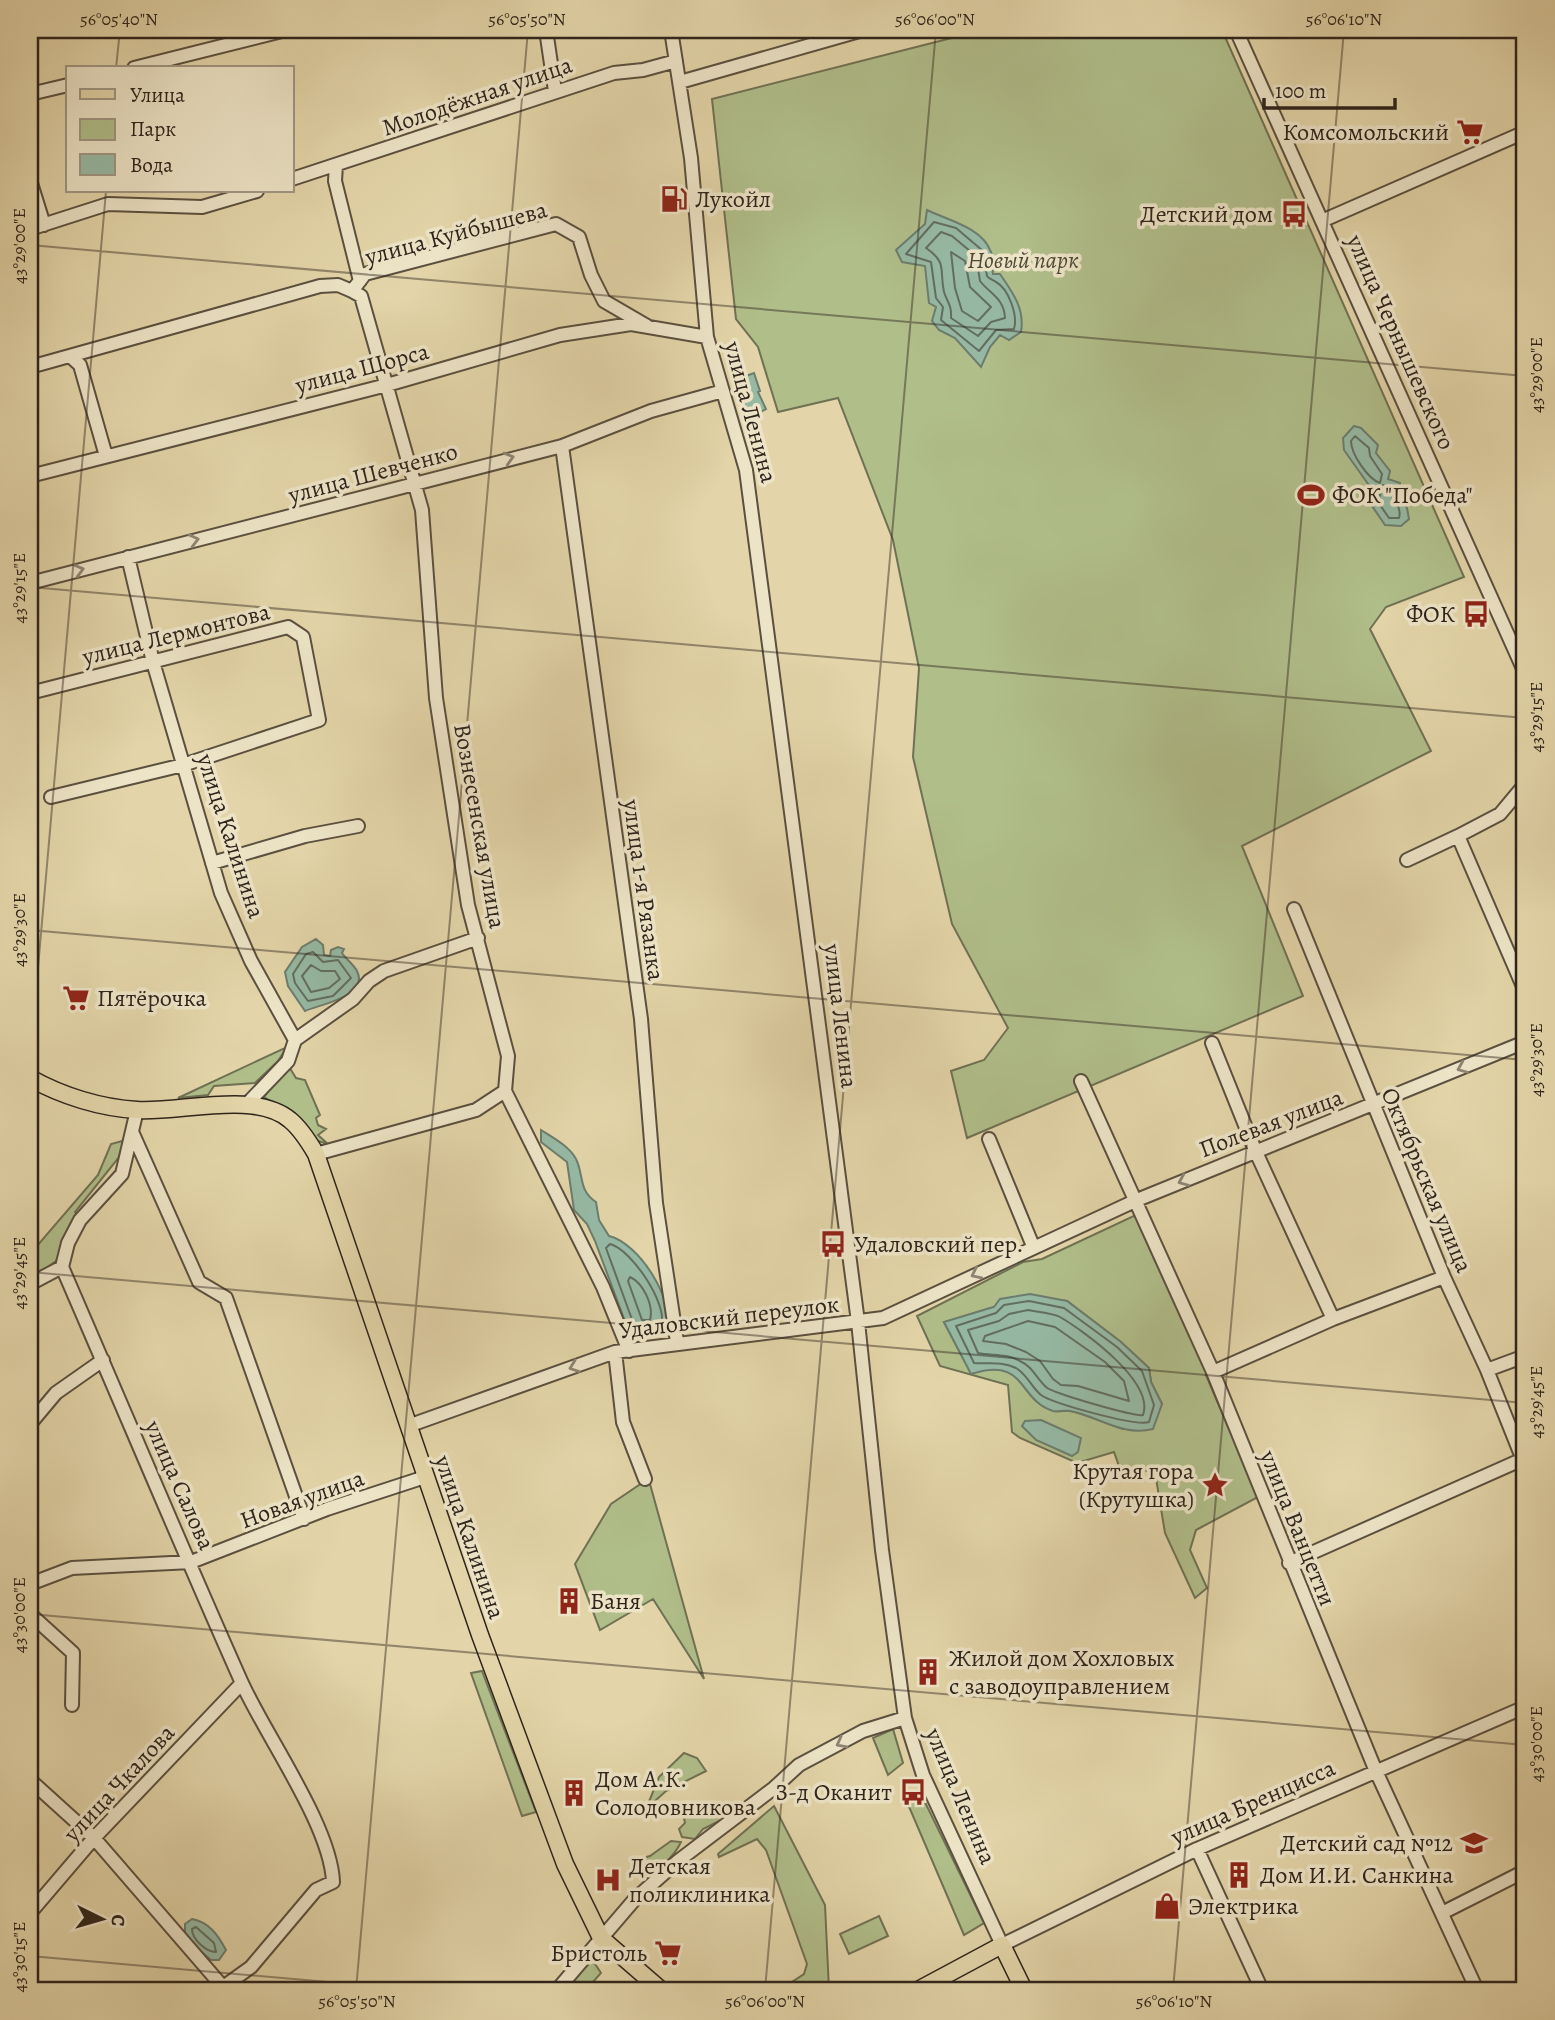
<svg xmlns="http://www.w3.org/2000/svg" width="1555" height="2020" font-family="Alegreya,serif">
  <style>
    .green { fill: #b0be8a; stroke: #6f7153; stroke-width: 2; fill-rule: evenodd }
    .water { fill: #96b9a4; stroke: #6c7d6e; stroke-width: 2 }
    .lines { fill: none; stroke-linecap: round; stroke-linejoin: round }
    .shore { stroke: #626e60; stroke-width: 2 }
    .minor-casing { stroke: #5b503f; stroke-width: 16 }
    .major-casing { stroke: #2e241c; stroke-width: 19 }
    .minor { stroke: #ede4c7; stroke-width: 12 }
    .major { stroke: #e3d5a9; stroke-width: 16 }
    .oneway { stroke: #8e8472 }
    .ticks { fill: none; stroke: #2e241c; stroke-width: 2; stroke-opacity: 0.45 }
    .labels { text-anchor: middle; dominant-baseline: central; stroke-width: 7; stroke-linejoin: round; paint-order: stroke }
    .street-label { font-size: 24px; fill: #2e241c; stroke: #ede4c7 }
    .poi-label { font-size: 24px; fill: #2e241c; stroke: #ede4c7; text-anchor: start }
    .park-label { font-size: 24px; font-style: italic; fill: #4e4a38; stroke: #ede4c7 }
    .neatline { fill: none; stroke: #2e241c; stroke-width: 2.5 }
    .ticks-label { font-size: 18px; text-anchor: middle; fill: #2e241c }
  </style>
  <rect width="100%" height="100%" fill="#e3d5a9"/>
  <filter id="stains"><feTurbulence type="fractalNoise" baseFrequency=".00286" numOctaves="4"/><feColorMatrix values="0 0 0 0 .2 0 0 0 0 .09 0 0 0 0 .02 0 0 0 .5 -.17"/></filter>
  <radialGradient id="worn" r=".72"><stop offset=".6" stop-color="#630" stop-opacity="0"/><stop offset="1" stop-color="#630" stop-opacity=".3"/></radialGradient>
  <path class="green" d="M983,30H1222L1464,577L1386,607L1370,629L1431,751L1242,846L1303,996L967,1138L951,1071L984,1060L1008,1028L952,924L913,757L919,668L893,540L838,398L778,412L758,347L736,319L712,99Z
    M287,1047L278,1061L255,1083L214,1086L208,1095L178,1098Z
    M288,1065L296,1078L305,1080L320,1115L316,1118L318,1125L326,1129L318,1135L328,1144L315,1140L289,1113L264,1097Z
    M126,1140L120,1156L75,1212L78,1216L56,1261L30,1280V1254L98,1175L111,1144Z
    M1140,1213L1209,1373L1206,1375L1258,1497L1196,1530L1190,1550L1207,1588L1195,1598L1165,1533L1155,1472L1119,1466L1114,1452L1077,1463L1020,1438L1012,1432L1008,1385L940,1366L917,1316L1023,1262L1042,1259ZM1049,1299L1067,1301L1121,1342L1149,1368L1151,1382L1162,1404L1123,1429C1106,1424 1088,1415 1071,1411C1066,1410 1059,1412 1054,1411C1017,1401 1028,1356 971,1373L944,1322L994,1307Z
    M642,1483L650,1484L704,1679L653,1599L600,1630L575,1564L611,1504Z
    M482,1671L536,1812L522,1816L471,1673Z
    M893,1729L903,1763L888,1775L873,1738Z
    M684,1753L697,1758L706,1771L666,1791L646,1809L659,1777Z
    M922,1796L984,1923L964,1935L907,1802Z
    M722,1803L730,1807L727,1817L703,1829L695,1839L682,1837L679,1829L685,1823L684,1818Z
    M774,1806L825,1905L829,1990H786L784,1987L804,1974L807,1964L766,1850L757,1839L719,1857L718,1854Z
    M671,1841L681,1842C674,1857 658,1871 643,1878L632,1868L635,1860L650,1856Z
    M879,1916L888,1936L849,1954L840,1934Z
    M589,1955L601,1973L586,1990H566Z"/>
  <path class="water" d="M927,210C947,220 982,227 991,252C994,259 992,267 993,274H1000C1013,293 1025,309 1021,332L1009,340L1000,335L990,347L981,367L955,338L939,330L932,321L936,307L929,303L925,266L902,262L896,250L925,224Z
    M754,373L760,391L758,392L766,409L751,417L745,411V396L741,391L740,378Z
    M1354,426L1361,428L1378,445L1376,453L1390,471L1388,479L1400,483L1398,492L1407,508L1409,519L1401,526L1385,525L1370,503L1373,491L1344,450L1343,438Z
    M316,939L323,945L324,955L330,956L331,950L338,947L344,949L342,953C346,959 354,965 357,971C370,997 317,1005 305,1011L288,986L285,972L302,947Z
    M541,1130C552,1137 569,1146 576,1159C584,1175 578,1190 596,1202L599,1220L609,1236C639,1243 676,1301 667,1332L640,1337L629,1332L595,1241L587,1224L574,1210L567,1162L541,1142Z
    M1030,1294L1067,1301L1121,1342L1149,1368L1151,1382L1162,1404L1153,1429C1122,1437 1099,1416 1070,1411C1064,1410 1058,1412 1053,1411C1017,1399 1027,1356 971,1374L944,1322L994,1307L1000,1299Z
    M1041,1420L1081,1438L1078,1452L1072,1456L1036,1440L1022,1426L1025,1421Z
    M192,1919C209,1922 218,1935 226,1950L219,1960H211L185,1938V1924Z"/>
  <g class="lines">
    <path class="shore" d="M934,222L956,228L983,251L987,276C989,279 993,280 996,282C1009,289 1018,316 1014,329L996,330L979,351L941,320L943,307L936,298L931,262L906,254Z
      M941,232L952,236L976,256L980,281C990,294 1004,298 1005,318L991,322L978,336L951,318C952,305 947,302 944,292C939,270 948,263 926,248Z
      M951,252L965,261L970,287L991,307L978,321L962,311L955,288Z
      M1355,436L1369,448L1370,456L1382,474L1380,483C1368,479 1351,454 1351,441Z
      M1383,485C1392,488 1402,510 1399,518H1389L1378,502Z
      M313,952L323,962L338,960L351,978L333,996L308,1001L295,983L293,974L306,954Z
      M311,965L321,971H335L340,979L329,988L311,992L302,976Z
      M610,1244C631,1249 669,1305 661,1326L642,1329L634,1325L606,1248Z
      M630,1277C643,1283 654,1305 650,1320H642L628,1281Z
      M1029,1301L1064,1308L1117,1347L1142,1371L1154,1405L1149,1422C1136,1427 1052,1403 1041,1395C1031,1387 1028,1375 1016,1368C1001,1361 989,1364 974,1363L956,1326L996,1313L1004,1305Z
      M1028,1310C1037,1312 1053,1313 1060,1317C1084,1331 1155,1382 1143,1415C1135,1417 1052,1393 1046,1387C1036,1378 1033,1367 1020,1361C1005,1353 993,1356 978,1353L968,1330L999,1321L1009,1314Z
      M1028,1321L1055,1327L1105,1362L1124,1381L1129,1401L1078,1386L1061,1385L1053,1379L1040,1361L1026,1352L1006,1344L983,1341L985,1336Z
      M196,1927L214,1943L216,1952C206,1952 192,1939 192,1929Z"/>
    <defs>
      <path id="minor" d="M546,30L555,91
        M671,30L691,158L707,337L746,470L858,1322L882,1550L905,1718L923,1775L1002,1945L1197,1849L1525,1707
        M1236,30L1525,673
        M134,68L286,30
        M680,82L863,30
        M30,94L68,85
        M336,165L335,181L360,281
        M292,179L614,73L643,70L676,61
        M30,180L44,225
        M1324,220L1525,132
        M30,229L108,204L202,207L257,191
        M352,291L361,296L422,510L436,698L468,905L508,1056L505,1091L603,1287L629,1351
        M70,356L80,365L106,456
        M30,367L320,286L338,285L352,291L365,274L556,224L579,237L591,275L604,301L647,326
        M562,446L641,1019L656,1203L677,1342
        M30,476L387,385L560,335L631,324L707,337
        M128,557L153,662L221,893L251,961L295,1040L288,1061L246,1105
        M30,583L562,446L651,411L723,391
        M30,693L288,627L303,637L319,720L183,765L51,797
        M1525,784L1500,814L1458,836L1525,991
        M1407,860L1458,836
        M212,863L305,836L358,826
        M1294,909L1444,1277L1487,1370L1525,1465
        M295,1040L353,999L369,981L384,971L478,938
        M1212,1043L1255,1150L1333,1319
        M1081,1081L1213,1372L1375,1769L1477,1990
        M137,1110L122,1174L80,1220L68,1243L62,1267C122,1405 180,1544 241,1681C265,1735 331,1826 333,1882L316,1890L251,1967L219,1990
        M133,1134L199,1282L226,1298L304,1519
        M989,1139L1033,1246
        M316,1154L476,1110L505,1091
        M30,1284L62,1267
        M615,1352L623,1422L645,1479
        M1487,1370L1525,1356
        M1213,1372L1333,1319L1444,1277
        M30,1424L56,1393L103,1360
        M408,1426L615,1352L883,1318L1137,1200L1525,1042
        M1289,1563L1523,1459
        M30,1584L72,1568L191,1562L327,1509L425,1477
        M30,1614L73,1653L72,1705
        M30,1780L94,1838L222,1986
        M1197,1849L1262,1990
        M30,1913L94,1838L242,1683
        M1442,1913L1525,1871
        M557,1990L635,1899L678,1861L774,1788L799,1765L863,1731L905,1718"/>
      <path id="major" d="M30,1078C62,1096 101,1108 137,1110C180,1113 255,1090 290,1120C301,1129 309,1142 316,1154L480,1635L565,1864L601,1938L661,1990
        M918,1990L1002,1945L1024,1990"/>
    </defs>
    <use href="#minor" class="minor-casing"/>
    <use href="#major" class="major-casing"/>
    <use href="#minor" class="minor"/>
    <use href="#major" class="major"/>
  </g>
  <defs><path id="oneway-chevron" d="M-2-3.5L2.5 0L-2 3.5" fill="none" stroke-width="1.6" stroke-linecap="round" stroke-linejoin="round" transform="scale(1.75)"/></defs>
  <g class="oneway">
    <use href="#oneway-chevron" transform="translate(509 458) rotate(-16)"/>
    <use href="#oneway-chevron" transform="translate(194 540) rotate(-14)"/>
    <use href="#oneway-chevron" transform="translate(79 570) rotate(-15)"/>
    <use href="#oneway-chevron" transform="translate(1462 1068) rotate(157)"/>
    <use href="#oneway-chevron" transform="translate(1183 1181) rotate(157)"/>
    <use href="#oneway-chevron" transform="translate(976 1274) rotate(154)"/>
    <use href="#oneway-chevron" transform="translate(574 1367) rotate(160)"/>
    <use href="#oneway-chevron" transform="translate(841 1743) rotate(152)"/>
  </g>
  <path class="ticks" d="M1478,30L1525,34M116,68L120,30M30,245L1525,376M30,587L1525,718M30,930L1525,1060M30,1059L106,191M30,1272L1525,1403M30,1614L1525,1745M30,1956L419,1990M356,1990L528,30M765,1990L936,30M1173,1990L1344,30"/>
  <defs>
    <symbol id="supermarket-bare" viewBox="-9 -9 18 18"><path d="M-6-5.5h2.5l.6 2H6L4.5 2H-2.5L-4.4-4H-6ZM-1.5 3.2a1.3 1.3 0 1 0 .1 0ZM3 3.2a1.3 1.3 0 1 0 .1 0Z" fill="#8f2418" stroke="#ede4c7" stroke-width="2.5" paint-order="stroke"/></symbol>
    <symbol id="fuel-bare" viewBox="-9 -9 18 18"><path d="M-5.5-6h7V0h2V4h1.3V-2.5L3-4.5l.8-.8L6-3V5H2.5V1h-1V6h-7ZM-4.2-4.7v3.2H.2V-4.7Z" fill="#8f2418" stroke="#ede4c7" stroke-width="2.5" paint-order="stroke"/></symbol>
    <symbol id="bus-bare" viewBox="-9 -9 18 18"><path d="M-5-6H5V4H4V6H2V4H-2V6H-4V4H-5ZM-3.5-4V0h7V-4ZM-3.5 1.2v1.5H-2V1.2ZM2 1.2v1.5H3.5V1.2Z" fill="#8f2418" stroke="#ede4c7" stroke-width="2.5" paint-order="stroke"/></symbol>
    <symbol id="stadium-bare" viewBox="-9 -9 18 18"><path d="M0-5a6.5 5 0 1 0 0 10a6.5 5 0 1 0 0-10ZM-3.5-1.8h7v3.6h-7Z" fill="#8f2418" stroke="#ede4c7" stroke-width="2.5" paint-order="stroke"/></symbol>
    <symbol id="sight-bare" viewBox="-9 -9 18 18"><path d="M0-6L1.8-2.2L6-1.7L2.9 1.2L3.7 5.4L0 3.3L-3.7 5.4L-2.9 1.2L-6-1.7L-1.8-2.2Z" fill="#8f2418" stroke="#ede4c7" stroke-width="2.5" paint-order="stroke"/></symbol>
    <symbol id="building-bare" viewBox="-9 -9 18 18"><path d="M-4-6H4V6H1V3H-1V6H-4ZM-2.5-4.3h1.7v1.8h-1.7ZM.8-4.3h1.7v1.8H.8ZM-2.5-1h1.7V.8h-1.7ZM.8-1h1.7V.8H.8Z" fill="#8f2418" stroke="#ede4c7" stroke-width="2.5" paint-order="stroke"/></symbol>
    <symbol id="school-bare" viewBox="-9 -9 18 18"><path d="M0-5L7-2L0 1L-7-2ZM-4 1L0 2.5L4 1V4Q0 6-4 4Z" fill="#8f2418" stroke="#ede4c7" stroke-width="2.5" paint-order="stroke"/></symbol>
    <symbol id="hospital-bare" viewBox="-9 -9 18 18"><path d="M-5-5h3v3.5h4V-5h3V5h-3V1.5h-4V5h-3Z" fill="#8f2418" stroke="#ede4c7" stroke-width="2.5" paint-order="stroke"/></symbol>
    <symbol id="shop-bare" viewBox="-9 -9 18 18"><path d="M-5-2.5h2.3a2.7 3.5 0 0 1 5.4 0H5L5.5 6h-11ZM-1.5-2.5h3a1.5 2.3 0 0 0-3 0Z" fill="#8f2418" stroke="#ede4c7" stroke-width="2.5" paint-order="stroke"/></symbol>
  </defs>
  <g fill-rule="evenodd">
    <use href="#supermarket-bare" x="1451" y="113" width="38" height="38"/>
    <use href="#fuel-bare" x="655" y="180" width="38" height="38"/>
    <use href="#bus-bare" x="1275" y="195" width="38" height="38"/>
    <use href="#stadium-bare" x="1292" y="476" width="38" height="38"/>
    <use href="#bus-bare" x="1457" y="595" width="38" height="38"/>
    <use href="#supermarket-bare" x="57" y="979" width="38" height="38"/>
    <use href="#bus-bare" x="814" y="1225" width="38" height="38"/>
    <use href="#sight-bare" x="1196" y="1466" width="38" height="38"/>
    <use href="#building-bare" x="550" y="1582" width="38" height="38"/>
    <use href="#building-bare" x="909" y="1653" width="38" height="38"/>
    <use href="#bus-bare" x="894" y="1773" width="38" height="38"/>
    <use href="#building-bare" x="555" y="1774" width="38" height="38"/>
    <use href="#school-bare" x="1455" y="1824" width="38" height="38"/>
    <use href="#building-bare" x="1220" y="1856" width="38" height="38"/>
    <use href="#hospital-bare" x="589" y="1861" width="38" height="38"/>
    <use href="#shop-bare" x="1148" y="1887" width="38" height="38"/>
    <use href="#supermarket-bare" x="649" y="1934" width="38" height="38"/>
  </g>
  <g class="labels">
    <g class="street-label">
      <text transform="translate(477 96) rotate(-19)">Молодёжная улица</text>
      <text transform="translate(456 233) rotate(-15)">улица Куйбышева</text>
      <text transform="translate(1401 342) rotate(66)">улица Чернышевского</text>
      <text transform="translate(362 368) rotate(-15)">улица Щорса</text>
      <text transform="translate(751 412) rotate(75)">улица Ленина</text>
      <text transform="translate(373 473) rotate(-15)">улица Шевченко</text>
      <text transform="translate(176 634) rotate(-14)">улица Лермонтова</text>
      <text transform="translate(480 826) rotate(80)">Вознесенская улица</text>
      <text transform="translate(231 836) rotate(72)">улица Калинина</text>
      <text transform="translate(644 890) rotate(82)">улица 1-я Рязанка</text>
      <text transform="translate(841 1016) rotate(83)">улица Ленина</text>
      <text transform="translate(1271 1123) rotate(-21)">Полевая улица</text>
      <text transform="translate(1427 1180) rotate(67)">Октябрьская улица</text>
      <text transform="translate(729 1317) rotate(-7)">Удаловский переулок</text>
      <text transform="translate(180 1485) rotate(66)">улица Салова</text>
      <text transform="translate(302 1499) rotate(-20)">Новая улица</text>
      <text transform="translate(1298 1528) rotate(68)">улица Ванцетти</text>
      <text transform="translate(470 1537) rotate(71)">улица Калинина</text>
      <text transform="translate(119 1783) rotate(-47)">улица Чкалова</text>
      <text transform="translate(961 1796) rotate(67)">улица Ленина</text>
      <text transform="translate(1253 1802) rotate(-24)">улица Бренцисса</text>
    </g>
    <g class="poi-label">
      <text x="1449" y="132" text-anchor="end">Комсомольский</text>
      <text x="695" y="199">Лукойл</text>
      <text x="1273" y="214" text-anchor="end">Детский дом</text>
      <text x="1332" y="495">ФОК "Победа"</text>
      <text x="1455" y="614" text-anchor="end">ФОК</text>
      <text x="97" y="998">Пятёрочка</text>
      <text x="854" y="1244">Удаловский пер.</text>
      <text x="1194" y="1471" text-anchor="end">Крутая гора<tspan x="1194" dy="28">(Крутушка)</tspan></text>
      <text x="590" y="1601">Баня</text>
      <text x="949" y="1658">Жилой дом Хохловых<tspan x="949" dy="28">с заводоуправлением</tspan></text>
      <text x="595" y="1779">Дом А.К.<tspan x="595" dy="28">Солодовникова</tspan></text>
      <text x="892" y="1792" text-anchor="end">З-д Оканит</text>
      <text x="1453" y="1843" text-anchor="end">Детский сад №12</text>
      <text x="629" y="1866">Детская<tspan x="629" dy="28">поликлиника</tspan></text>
      <text x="1260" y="1875">Дом И.И. Санкина</text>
      <text x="1188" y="1906">Электрика</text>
      <text x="647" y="1953" text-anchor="end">Бристоль</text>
    </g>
    <g class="park-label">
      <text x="1023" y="260">Новый парк</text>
    </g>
  </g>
  <rect width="1555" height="2020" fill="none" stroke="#e3d5a9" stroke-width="77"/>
  <rect x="66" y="66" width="228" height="126" fill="#ede4c7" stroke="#a19783" stroke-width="2"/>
  <rect x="80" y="89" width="35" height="10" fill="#e3d5a9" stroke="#a19783" stroke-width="2"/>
  <text x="130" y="102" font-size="21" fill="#2e241c">Улица</text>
  <rect x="80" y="119" width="35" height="21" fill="#b0be8a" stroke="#a19783" stroke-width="2"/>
  <text x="130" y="136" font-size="21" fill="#2e241c">Парк</text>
  <rect x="80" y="154" width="35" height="21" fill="#96b9a4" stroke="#a19783" stroke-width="2"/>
  <text x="130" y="172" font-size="21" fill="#2e241c">Вода</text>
  <g transform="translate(102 1919) rotate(95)" stroke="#ede4c7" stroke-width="5" paint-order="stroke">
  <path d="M0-5L12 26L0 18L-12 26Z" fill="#2e241c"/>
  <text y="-10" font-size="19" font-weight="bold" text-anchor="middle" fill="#2e241c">С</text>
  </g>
  <path d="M1264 98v10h131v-10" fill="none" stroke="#2e241c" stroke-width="3.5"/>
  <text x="1275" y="98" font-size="21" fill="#2e241c" stroke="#ede4c7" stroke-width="5" paint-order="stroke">100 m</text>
  <rect x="38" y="38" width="1478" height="1944" class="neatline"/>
  <g class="ticks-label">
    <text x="119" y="25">56°05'40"N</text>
    <text x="527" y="25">56°05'50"N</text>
    <text x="935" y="25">56°06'00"N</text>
    <text x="1344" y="25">56°06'10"N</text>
    <text transform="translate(19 246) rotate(-90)" y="6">43°29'00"E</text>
    <text transform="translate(1536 375) rotate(-90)" y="6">43°29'00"E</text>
    <text transform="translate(19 588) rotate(-90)" y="6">43°29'15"E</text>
    <text transform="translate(1536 717) rotate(-90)" y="6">43°29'15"E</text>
    <text transform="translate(19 930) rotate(-90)" y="6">43°29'30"E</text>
    <text transform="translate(1536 1060) rotate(-90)" y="6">43°29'30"E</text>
    <text transform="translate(19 1273) rotate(-90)" y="6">43°29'45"E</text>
    <text transform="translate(1536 1402) rotate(-90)" y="6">43°29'45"E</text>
    <text transform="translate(19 1615) rotate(-90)" y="6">43°30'00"E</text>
    <text transform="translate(1536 1744) rotate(-90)" y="6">43°30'00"E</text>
    <text transform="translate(19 1957) rotate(-90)" y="6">43°30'15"E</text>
    <text x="357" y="2007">56°05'50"N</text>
    <text x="765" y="2007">56°06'00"N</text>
    <text x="1174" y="2007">56°06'10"N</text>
  </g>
  <rect width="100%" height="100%" filter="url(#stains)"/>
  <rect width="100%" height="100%" fill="url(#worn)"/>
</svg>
